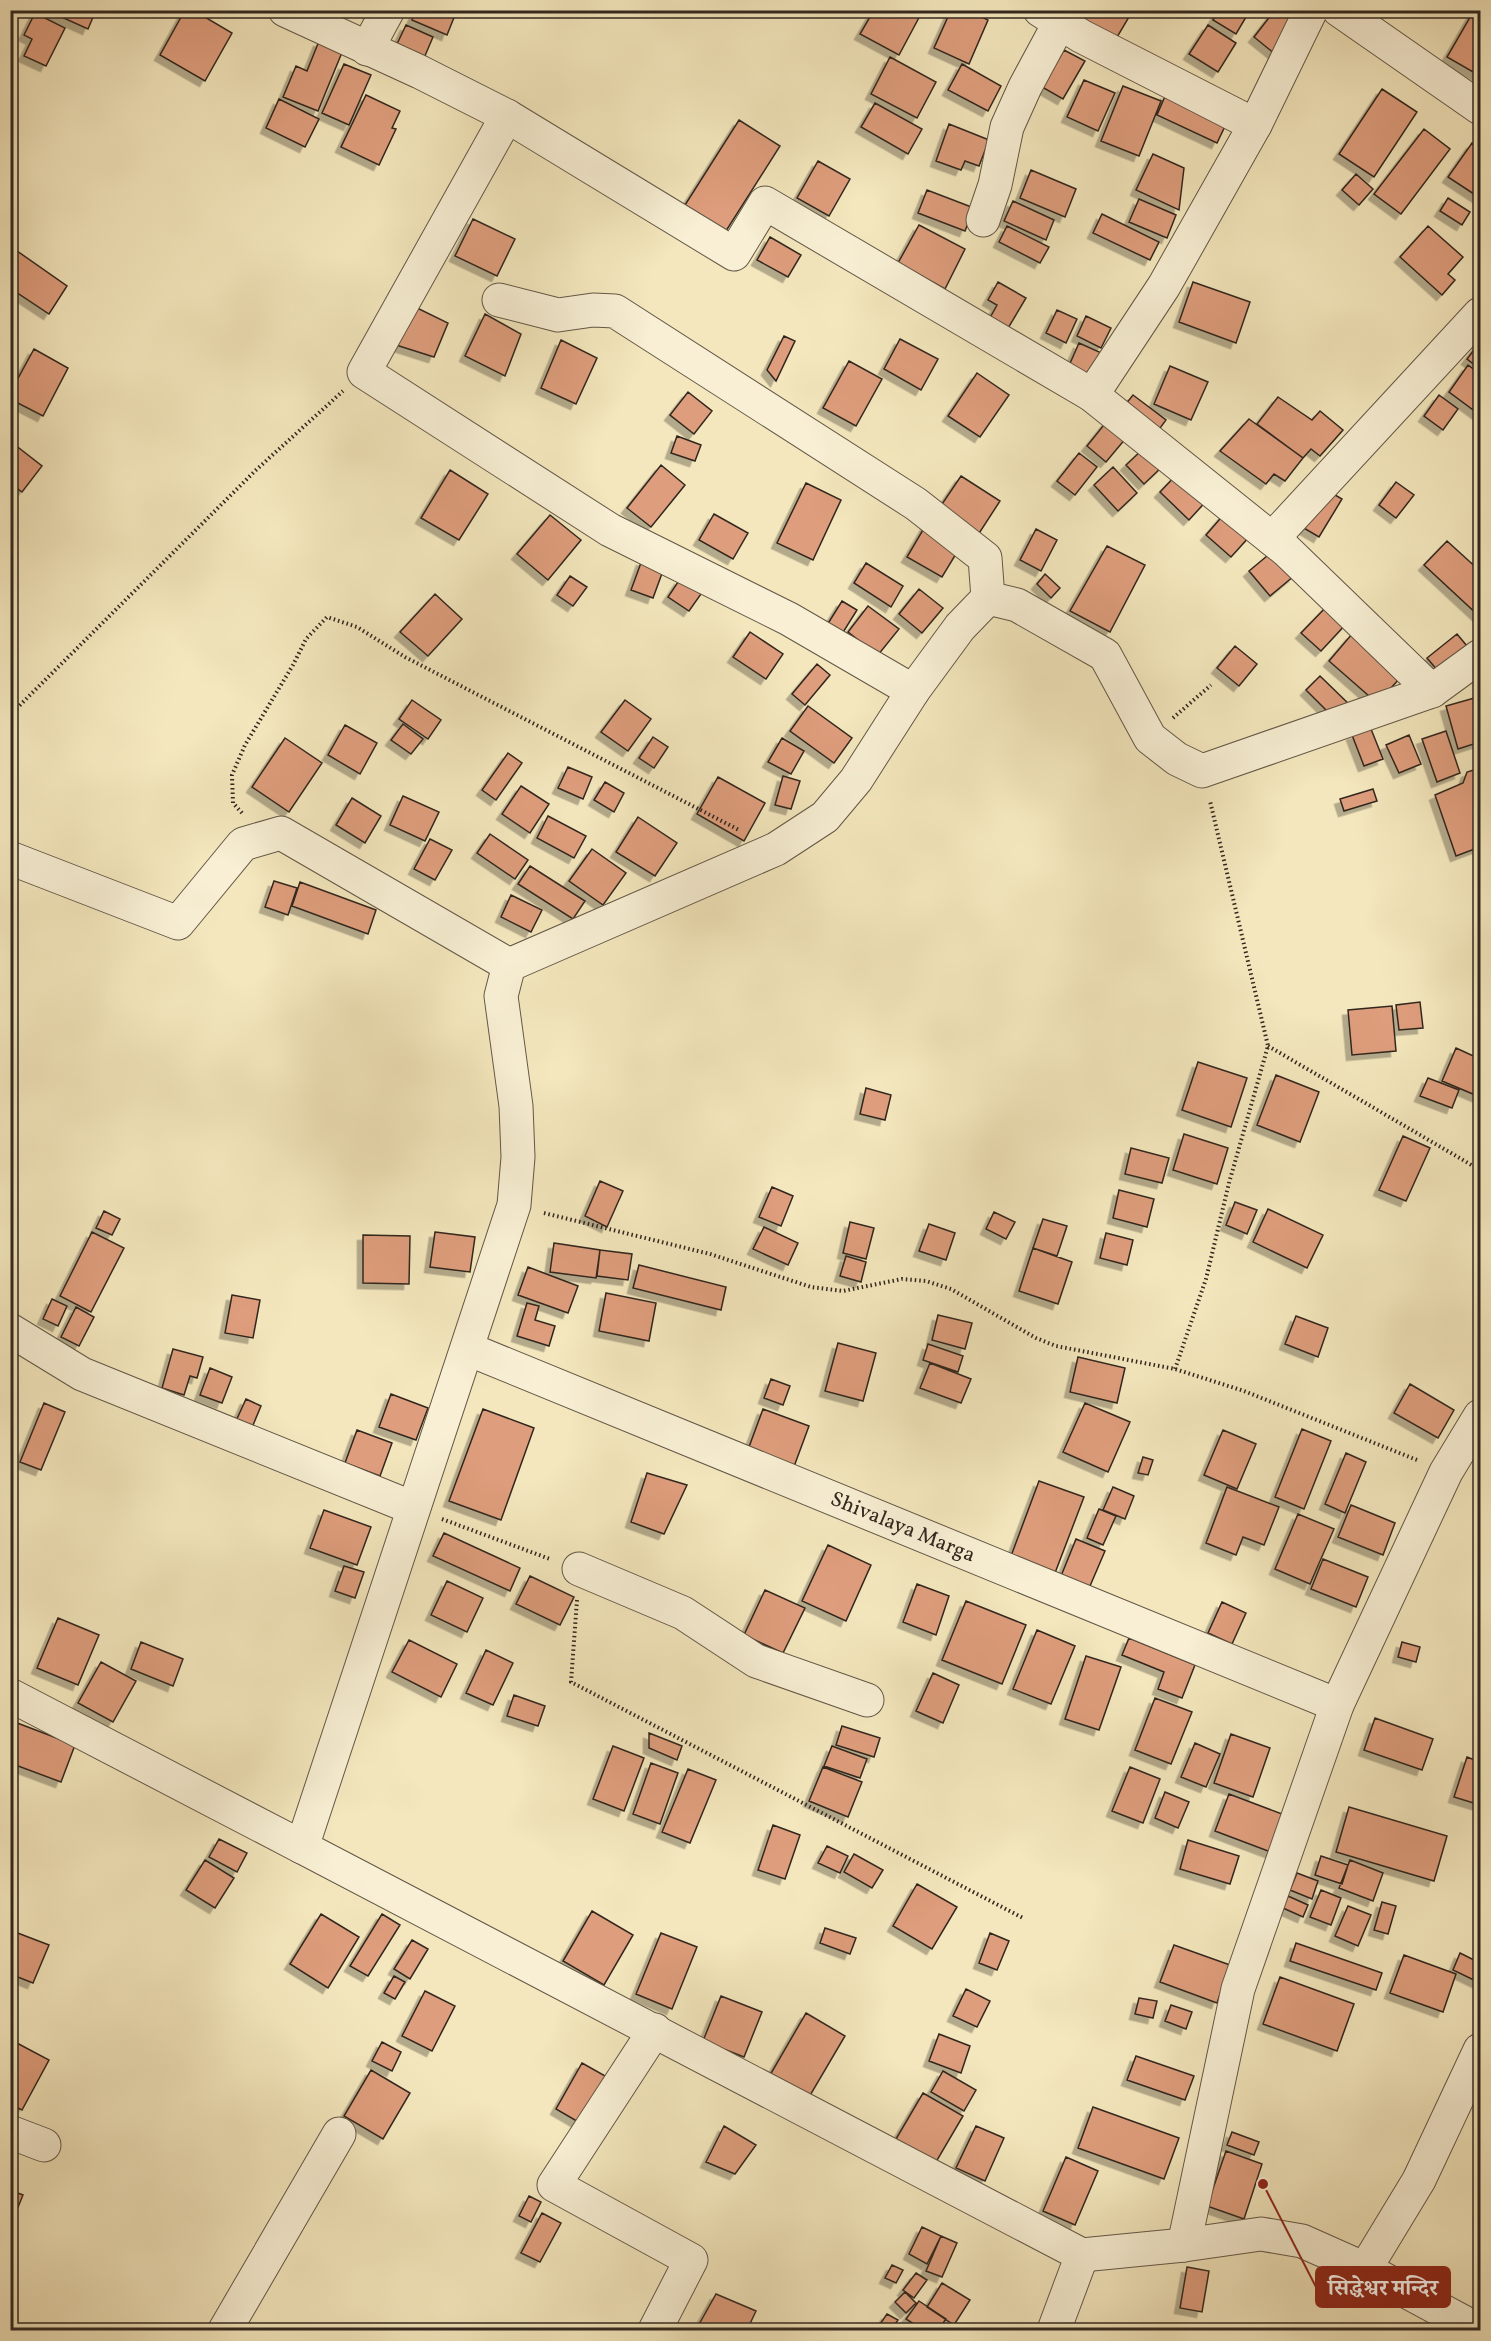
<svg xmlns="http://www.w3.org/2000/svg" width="1491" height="2341" font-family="Vollkorn,'Noto Serif Devanagari',serif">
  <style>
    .building { fill: #de9d7c; stroke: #31271f; stroke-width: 1.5; filter: url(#shadow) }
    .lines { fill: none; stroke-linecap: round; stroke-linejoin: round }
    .minor-casing { stroke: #625746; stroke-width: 35 }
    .path { stroke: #31271f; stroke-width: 4; stroke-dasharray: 1.5 3; stroke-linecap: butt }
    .minor { stroke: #f8efd4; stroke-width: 33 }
    .labels { text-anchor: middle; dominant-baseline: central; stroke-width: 5; stroke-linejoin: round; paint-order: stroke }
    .street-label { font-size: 21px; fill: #31271f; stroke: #f8efd4 }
    .leader { fill: none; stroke: #8f2418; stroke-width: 2 }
    .callout-dot { fill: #8f2418; stroke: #f8efd4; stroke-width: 2 }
    .callout { fill: #8f2418; stroke: #8f2418; stroke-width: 2 }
    .callout-label { font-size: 22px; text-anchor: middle; font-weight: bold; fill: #fff }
  </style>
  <defs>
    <filter id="shadow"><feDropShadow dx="-5.5" dy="5.5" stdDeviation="0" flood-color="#0004"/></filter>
  </defs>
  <rect width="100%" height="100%" fill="#f4e7bd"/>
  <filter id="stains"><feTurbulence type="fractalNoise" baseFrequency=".00333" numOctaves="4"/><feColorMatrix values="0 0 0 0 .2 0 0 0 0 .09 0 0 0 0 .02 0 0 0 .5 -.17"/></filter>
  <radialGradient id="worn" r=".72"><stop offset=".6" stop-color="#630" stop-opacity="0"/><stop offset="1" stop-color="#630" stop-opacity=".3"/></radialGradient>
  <path class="building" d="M46,10H96L88,29Z
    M185,10H193L232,33L205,81L160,55Z
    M416,10H457L447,35L412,20Z
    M874,10L922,12L899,55L860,34Z
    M951,10H968L988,20L969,64L934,48Z
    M1058,10H1119L1129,17L1113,44Z
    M1219,10H1247L1249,12L1236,34L1213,20Z
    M1275,10H1287L1301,21L1275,54L1254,37Z
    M1473,12L1480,17V76L1447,57Z
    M35,13L65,28L46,66L24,56L32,39L24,35Z
    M406,25L433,37L424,58L396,46Z
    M1208,25L1236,43L1218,72L1189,54Z
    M319,41L343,50L318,111L283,97L296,66L307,71Z
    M1064,50L1085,61L1063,99L1042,87Z
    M890,57L936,82L917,118L871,94Z
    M344,64L371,75L349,125L322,113Z
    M962,64L1001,86L988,111L948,90Z
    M1084,80L1115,93L1098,131L1067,117Z
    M1123,86L1161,101L1139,156L1101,141Z
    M1382,89L1417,112L1374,177L1339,154Z
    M1166,94L1227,122L1217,143L1157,115Z
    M366,95L400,111L392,128L396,129L379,165L341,147Z
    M279,99L319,119L305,147L266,128Z
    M875,103L922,129L908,154L861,127Z
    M739,120L780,146L726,231L685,205Z
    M949,124L989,140L979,166L965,161L961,170L936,161Z
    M1424,129L1450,149L1401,214L1374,194Z
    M1472,143L1480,148V198L1448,177Z
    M1153,154L1184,168L1179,210L1136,190Z
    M818,161L850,179L829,216L797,198Z
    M1031,170L1076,189L1065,217L1020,198Z
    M1356,174L1373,189L1359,205L1342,190Z
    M927,190L974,208L965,231L918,213Z
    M1448,198L1470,212L1462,225L1440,211Z
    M1139,199L1176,215L1167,238L1129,222Z
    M1013,201L1054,220L1046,240L1004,221Z
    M1102,214L1159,242L1150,260L1093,233Z
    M473,219L515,239L497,276L455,256Z
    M919,225L965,249L945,289L898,263Z
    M1007,226L1049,247L1040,263L999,242Z
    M1428,226L1463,257L1448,274L1455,280L1442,295L1400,257Z
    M770,237L801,255L788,277L757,260Z
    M10,246L67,286L49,314L10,288Z
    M998,282L1026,298L1004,335L986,325L997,305L988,300Z
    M1193,282L1250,302L1236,343L1179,322Z
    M411,305L448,323L434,357L396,345Z
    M1057,310L1077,319L1066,343L1046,333Z
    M485,314L521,334L505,376L465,356Z
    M1086,316L1111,328L1101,348L1077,336Z
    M784,336L795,341L776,381L767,370Z
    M900,339L938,359L921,390L884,369Z
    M561,340L597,358L576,404L541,388Z
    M1480,342V369L1467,359Z
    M1079,343L1106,355L1094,380L1068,368Z
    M34,349L68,368L43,416L10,399V393Z
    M849,361L882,379L856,426L823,408Z
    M1468,365L1480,374V415L1449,392Z
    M1170,366L1208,382L1191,420L1154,404Z
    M977,373L1009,395L980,437L948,416Z
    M688,392L712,411L694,434L670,415Z
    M1133,395L1166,420L1155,435L1121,410Z
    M1439,395L1458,409L1443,430L1424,416Z
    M1278,397L1312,420L1320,411L1343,430L1320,456L1311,449L1303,458L1257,424Z
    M1249,419L1303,458L1285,481L1274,474L1266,484L1220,451Z
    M1107,421L1126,438L1106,462L1087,446Z
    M677,436L701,445L695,461L671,453Z
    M10,441L42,466L22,492L10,483Z
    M1144,448L1162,467L1144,484L1126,465Z
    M1079,453L1097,467L1075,495L1057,481Z
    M661,465L685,485L651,527L627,508Z
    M1113,467L1137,493L1118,511L1094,485Z
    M450,470L488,494L459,540L421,518Z
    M1181,470L1210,497L1189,520L1160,492Z
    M961,476L1000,501L976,538L936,513Z
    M1396,482L1414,495L1396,518L1379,505Z
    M806,483L841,500L813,560L777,543Z
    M1325,489L1342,499L1319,537L1302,527Z
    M1225,513L1250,536L1231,557L1206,535Z
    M714,514L748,533L733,559L699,540Z
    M550,515L581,540L548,580L517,554Z
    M927,523L962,544L942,577L907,557Z
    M1036,529L1057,540L1041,571L1020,560Z
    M1447,541L1480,571L1479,616L1424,565Z
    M1107,546L1145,565L1110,632L1070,611Z
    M1273,551L1294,576L1270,596L1249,571Z
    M642,560L664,568L653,598L631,590Z
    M866,563L903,586L891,607L854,583Z
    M1045,574L1060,588L1051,598L1037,584Z
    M570,576L587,587L573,606L557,595Z
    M680,579L701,594L689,611L668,597Z
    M919,589L943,608L922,633L899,614Z
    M435,594L462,619L428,656L400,632Z
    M842,601L857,610L842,634L827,625Z
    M1328,605L1347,623L1321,651L1301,633Z
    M868,606L899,629L878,655L848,632Z
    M750,632L783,654L766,679L733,657Z
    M1352,634L1401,677L1377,703L1329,661Z
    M1457,634L1467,646L1438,671L1427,658Z
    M1235,646L1257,664L1239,686L1217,668Z
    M817,664L830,675L805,705L792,694Z
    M1320,676L1353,708L1338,722L1306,690Z
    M1478,697L1480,705V742L1458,749L1446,706Z
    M412,700L441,720L428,739L399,719Z
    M625,700L651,719L628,751L601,732Z
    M808,706L852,738L834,763L790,731Z
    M403,724L423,739L411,754L391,740Z
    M345,725L377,743L360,774L328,755Z
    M1371,729L1383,759L1364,766L1352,735Z
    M1446,731L1460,773L1437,782L1422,739Z
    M1409,735L1421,764L1399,773L1386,745Z
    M653,737L668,747L654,768L639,758Z
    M285,738L322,763L289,812L252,787Z
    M782,738L804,751L791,774L768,762Z
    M508,753L522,763L496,800L482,790Z
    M568,767L592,777L583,799L558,788Z
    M1480,768V847L1456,856L1435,795L1463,783L1467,772Z
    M783,776L800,781L791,809L775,805Z
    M718,777L765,803L744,841L697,814Z
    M605,782L624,793L614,812L594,800Z
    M521,786L549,804L530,833L502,814Z
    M1373,789L1377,801L1344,811L1340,799Z
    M403,796L439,812L425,841L390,825Z
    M352,798L381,816L365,843L336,825Z
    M548,816L586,836L574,858L537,838Z
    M638,817L677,843L655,876L616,852Z
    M490,834L528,860L515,879L477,853Z
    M430,839L452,850L435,880L414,869Z
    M592,849L626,873L603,905L569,881Z
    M530,866L585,901L573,919L518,884Z
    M274,881L297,888L288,915L265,907Z
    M300,882L376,910L368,934L292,906Z
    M511,895L542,910L531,932L501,917Z
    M1420,1002L1423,1028L1399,1030L1396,1005Z
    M1392,1006L1396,1051L1352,1055L1348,1010Z
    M1456,1048L1480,1059V1097L1442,1081Z
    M1198,1062L1247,1078L1231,1127L1182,1110Z
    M1276,1075L1319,1092L1300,1142L1257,1125Z
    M1428,1078L1459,1090L1452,1108L1420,1096Z
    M866,1088L891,1095L885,1120L860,1114Z
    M1184,1134L1228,1148L1217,1184L1173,1170Z
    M1403,1136L1430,1148L1406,1201L1379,1190Z
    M1131,1148L1169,1158L1162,1183L1125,1174Z
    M600,1181L623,1191L607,1227L585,1216Z
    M772,1187L793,1196L781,1226L759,1217Z
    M1119,1190L1154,1199L1147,1227L1113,1218Z
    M1235,1202L1257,1210L1247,1234L1226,1225Z
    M1268,1209L1323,1235L1307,1268L1253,1242Z
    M104,1211L120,1219L112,1235L96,1228Z
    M994,1212L1015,1222L1006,1239L986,1229Z
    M1043,1219L1067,1226L1057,1256L1033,1248Z
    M850,1222L874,1228L866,1259L843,1253Z
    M929,1224L955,1233L946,1260L919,1251Z
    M764,1227L798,1243L788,1265L753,1249Z
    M92,1232L124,1248L91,1312L60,1296Z
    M435,1232L475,1237L470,1272L430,1267Z
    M1106,1233L1133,1240L1127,1265L1100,1258Z
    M363,1235L410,1236L409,1284L363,1283Z
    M554,1243L600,1250L596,1278L550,1272Z
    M1033,1248L1072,1262L1058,1304L1019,1291Z
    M600,1250L632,1254L628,1280L597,1276Z
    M846,1256L866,1262L861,1282L840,1276Z
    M639,1265L726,1287L721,1310L633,1288Z
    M528,1267L578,1286L568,1313L518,1295Z
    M606,1293L656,1303L649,1341L599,1331Z
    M232,1295L260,1300L253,1338L225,1333Z
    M52,1299L67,1306L58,1326L43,1319Z
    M527,1303L539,1306L535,1320L555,1326L549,1346L517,1336Z
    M76,1307L94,1317L79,1346L61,1337Z
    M938,1315L972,1323L965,1349L932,1340Z
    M1296,1316L1328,1328L1318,1357L1285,1344Z
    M838,1343L876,1353L863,1401L825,1391Z
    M928,1344L963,1356L958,1372L923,1360Z
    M173,1349L203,1357L197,1378L190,1376L184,1395L162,1388Z
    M1078,1357L1125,1368L1117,1403L1070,1392Z
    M930,1363L971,1379L961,1403L920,1388Z
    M210,1368L232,1377L222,1403L200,1395Z
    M771,1379L790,1386L783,1405L764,1398Z
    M1410,1384L1454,1410L1438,1438L1394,1413Z
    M391,1394L428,1408L416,1440L379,1427Z
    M246,1399L261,1406L251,1430L235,1423Z
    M44,1403L65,1412L41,1470L20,1462Z
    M1085,1403L1130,1422L1108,1472L1063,1452Z
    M483,1409L534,1428L501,1520L449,1501Z
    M763,1409L809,1426L792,1472L746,1455Z
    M1302,1429L1331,1441L1304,1509L1275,1497Z
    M357,1430L392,1443L380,1476L345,1463Z
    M1223,1430L1256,1444L1237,1489L1204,1475Z
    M1346,1453L1366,1462L1345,1513L1325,1504Z
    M1143,1457L1153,1460L1148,1475L1138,1473Z
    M647,1473L687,1485L664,1534L631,1522Z
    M1039,1481L1084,1497L1055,1573L1011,1556Z
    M1113,1487L1134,1496L1125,1519L1103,1510Z
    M1227,1487L1279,1507L1264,1545L1243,1537L1236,1555L1206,1543Z
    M1351,1505L1395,1523L1383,1555L1338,1537Z
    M1099,1509L1116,1516L1103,1545L1087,1538Z
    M324,1510L371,1527L357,1565L310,1548Z
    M1298,1514L1334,1529L1310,1584L1275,1569Z
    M444,1533L520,1568L510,1591L433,1556Z
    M1076,1539L1105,1551L1087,1593L1059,1581Z
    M828,1545L871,1565L846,1621L802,1601Z
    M1323,1559L1368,1577L1356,1607L1311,1589Z
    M344,1566L364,1572L355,1598L335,1591Z
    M530,1576L574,1597L560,1625L516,1604Z
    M447,1581L483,1598L467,1632L431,1615Z
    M917,1584L949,1596L936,1635L903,1622Z
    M765,1590L805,1608L783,1653L744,1635Z
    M966,1601L1026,1625L1002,1684L942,1660Z
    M1222,1602L1246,1613L1232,1644L1208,1633Z
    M58,1618L99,1635L78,1685L37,1668Z
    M1037,1630L1075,1646L1051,1704L1013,1689Z
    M1129,1638L1195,1665L1182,1698L1158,1689L1164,1672L1122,1655Z
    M409,1640L457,1664L441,1697L392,1672Z
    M141,1642L183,1659L173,1686L131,1669Z
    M1402,1642L1420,1647L1416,1662L1398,1657Z
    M486,1650L513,1663L493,1705L466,1693Z
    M1086,1656L1121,1667L1099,1730L1065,1719Z
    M101,1662L136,1681L113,1722L78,1703Z
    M933,1673L959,1685L943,1723L916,1711Z
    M514,1695L545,1706L538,1726L507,1716Z
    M1155,1698L1192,1712L1171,1764L1135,1750Z
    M1375,1718L1433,1739L1422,1770L1364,1750Z
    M12,1721L75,1745L61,1782L10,1763Z
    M842,1726L880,1738L874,1757L836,1745Z
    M649,1733L682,1746L677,1760L649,1748Z
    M1231,1734L1270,1748L1253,1797L1214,1783Z
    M1195,1743L1220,1754L1206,1787L1181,1777Z
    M613,1746L644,1758L624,1811L593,1799Z
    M832,1746L867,1759L860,1778L824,1766Z
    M1467,1757L1480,1762V1805L1454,1797Z
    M651,1763L678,1773L660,1824L633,1814Z
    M823,1767L862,1782L848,1817L809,1801Z
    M1130,1767L1160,1779L1143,1823L1112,1811Z
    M688,1769L716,1780L690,1843L662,1832Z
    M1165,1792L1189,1802L1178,1828L1155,1818Z
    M1229,1794L1290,1817L1276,1854L1215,1831Z
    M1349,1807L1447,1836L1434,1881L1336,1852Z
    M773,1825L800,1835L785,1879L758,1870Z
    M219,1839L247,1853L237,1872L209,1857Z
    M1188,1840L1239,1856L1230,1884L1180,1869Z
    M827,1846L848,1856L840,1873L818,1863Z
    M854,1854L883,1870L872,1888L844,1872Z
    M1321,1856L1348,1865L1342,1884L1315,1875Z
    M205,1860L234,1878L215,1908L186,1890Z
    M1350,1860L1383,1873L1373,1901L1339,1888Z
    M1297,1873L1318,1881L1312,1899L1290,1890Z
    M917,1884L957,1907L932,1949L893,1926Z
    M1321,1890L1341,1898L1331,1925L1310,1917Z
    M1288,1896L1308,1905L1303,1917L1283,1908Z
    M1382,1902L1396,1906L1388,1934L1374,1930Z
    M1348,1906L1371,1915L1358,1946L1335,1936Z
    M592,1911L633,1935L604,1985L563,1961Z
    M321,1914L359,1937L328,1988L290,1964Z
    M382,1914L400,1925L368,1976L350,1966Z
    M825,1928L856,1938L850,1954L820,1943Z
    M15,1932L49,1945L33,1983L10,1974V1944Z
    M661,1933L697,1947L672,2009L636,1994Z
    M990,1933L1009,1941L997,1970L979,1963Z
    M412,1940L428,1949L410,1979L394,1969Z
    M1296,1943L1382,1973L1376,1990L1290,1961Z
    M1174,1945L1230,1965L1217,2003L1160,1982Z
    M1460,1953L1480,1963V1983L1453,1970Z
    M1404,1955L1456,1974L1443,2012L1390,1993Z
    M394,1976L405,1982L395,1999L384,1993Z
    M1280,1977L1354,2004L1337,2051L1263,2024Z
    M966,1989L990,2001L977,2027L953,2016Z
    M425,1991L455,2006L432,2051L402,2036Z
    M721,1996L762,2012L744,2057L703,2041Z
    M1139,1998L1157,2001L1153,2018L1135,2014Z
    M1171,2005L1192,2012L1186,2029L1165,2021Z
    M806,2013L845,2036L805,2104L766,2082Z
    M939,2034L970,2046L961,2073L929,2061Z
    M15,2042L49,2060L22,2110L10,2104V2050Z
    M382,2042L401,2052L392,2071L372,2061Z
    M1136,2056L1194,2076L1185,2100L1127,2080Z
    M582,2063L607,2077L580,2123L556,2109Z
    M371,2070L410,2093L383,2139L344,2116Z
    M943,2071L976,2090L964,2111L931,2092Z
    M923,2093L963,2116L936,2162L896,2139Z
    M1093,2107L1179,2138L1164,2179L1078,2148Z
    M724,2126L756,2145L735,2174L706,2162Z
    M976,2126L1004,2138L985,2181L956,2168Z
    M1232,2132L1259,2142L1254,2155L1227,2145Z
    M1226,2151L1262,2164L1244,2219L1207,2206Z
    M1066,2157L1098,2171L1075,2225L1043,2211Z
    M10,2190L23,2195L10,2227Z
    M529,2196L541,2202L531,2222L519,2216Z
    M542,2213L561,2223L540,2262L521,2253Z
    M922,2227L941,2236L927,2264L909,2254Z
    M941,2236L957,2243L942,2277L926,2271Z
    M892,2265L903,2270L896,2283L885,2278Z
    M1187,2267L1209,2271L1202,2312L1180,2308Z
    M916,2273L927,2280L914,2298L903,2290Z
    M942,2283L970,2300L954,2325L927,2307Z
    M905,2292L916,2303L906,2313L895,2302Z
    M716,2294L756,2311L747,2330H703L697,2328Z
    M919,2301L946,2319L938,2330H923L906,2319Z
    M887,2314L898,2320L891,2330H883L878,2327Z"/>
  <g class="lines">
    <defs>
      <g id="minor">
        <path d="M285,10L420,72L507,116L734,254L765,203L1092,395L1286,550L1432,691"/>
        <path d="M1040,10L1081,36L1255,125"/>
        <path d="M1339,10L1480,108"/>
        <path d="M367,49L388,10"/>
        <path d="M507,116L364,372L610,530L789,619L913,691"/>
        <path d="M983,220L995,185L1007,127L1025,87L1060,22"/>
        <path d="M499,300L558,315L593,310L615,311L916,504L985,558L988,598"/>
        <path d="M1092,395L1164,286L1255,125L1311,10"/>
        <path d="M1272,539L1480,314"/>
        <path d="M10,858L178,923L243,844L281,833L509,965"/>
        <path d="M10,1330L82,1374L413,1508"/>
        <path id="s1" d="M468,1349L1337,1705"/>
        <path d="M579,1569L683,1613L756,1661L867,1700"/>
        <path d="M10,1695L302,1847L514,1205L518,1157L516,1106L501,996L509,965L776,849L825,817L856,780L913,691L960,627L988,598L1017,605L1105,655L1150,738L1177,759L1202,771L1432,691L1480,656"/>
        <path d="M302,1847L1082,2255L1054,2330"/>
        <path d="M10,2132L44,2145"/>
        <path d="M1184,2245L1238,1989L1337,1705L1446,1472L1480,1416"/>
        <path d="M1082,2255L1184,2245L1261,2234L1302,2241L1365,2269L1478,2330"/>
        <path d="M1365,2269L1419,2180L1480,2050"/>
        <path d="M225,2330L339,2134"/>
        <path d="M655,2330L691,2260L554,2185L655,2030"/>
      </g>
    </defs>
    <use href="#minor" class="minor-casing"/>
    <path class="path" d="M10,715L256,470L343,391
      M1173,718L1211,685
      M242,813L233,803L232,775L245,745L293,665L306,639L327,617L357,627L405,657L739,830
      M1268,1046L1480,1170
      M544,1213L710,1254L811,1287L843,1291L902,1279L926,1281L951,1289L1036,1338L1056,1346L1175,1369L1244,1391L1417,1460
      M1175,1369L1206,1279L1229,1183L1268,1046L1210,801
      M442,1519L550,1559
      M577,1600L571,1682L1023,1918"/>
    <use href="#minor" class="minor"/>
  </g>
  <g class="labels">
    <g class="street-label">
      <text stroke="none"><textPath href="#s1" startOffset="470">Shivalaya Marga</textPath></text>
    </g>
  </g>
  <path class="leader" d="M1263 2184L1316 2287"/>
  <circle class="callout-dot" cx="1263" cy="2184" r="6"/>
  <rect class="callout" x="1316" y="2267" width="134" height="40" rx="6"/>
  <g class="callout-label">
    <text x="1383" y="2295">सिद्धेश्वर मन्दिर</text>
  </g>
  <rect width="1491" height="2341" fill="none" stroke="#f4e7bd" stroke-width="36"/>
  <rect x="12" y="12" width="1467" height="2317" fill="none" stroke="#31271f" stroke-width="3"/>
  <rect x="18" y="18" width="1455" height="2305" fill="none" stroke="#31271f" stroke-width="1.5"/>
  <rect width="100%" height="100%" filter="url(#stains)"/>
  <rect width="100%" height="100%" fill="url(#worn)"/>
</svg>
